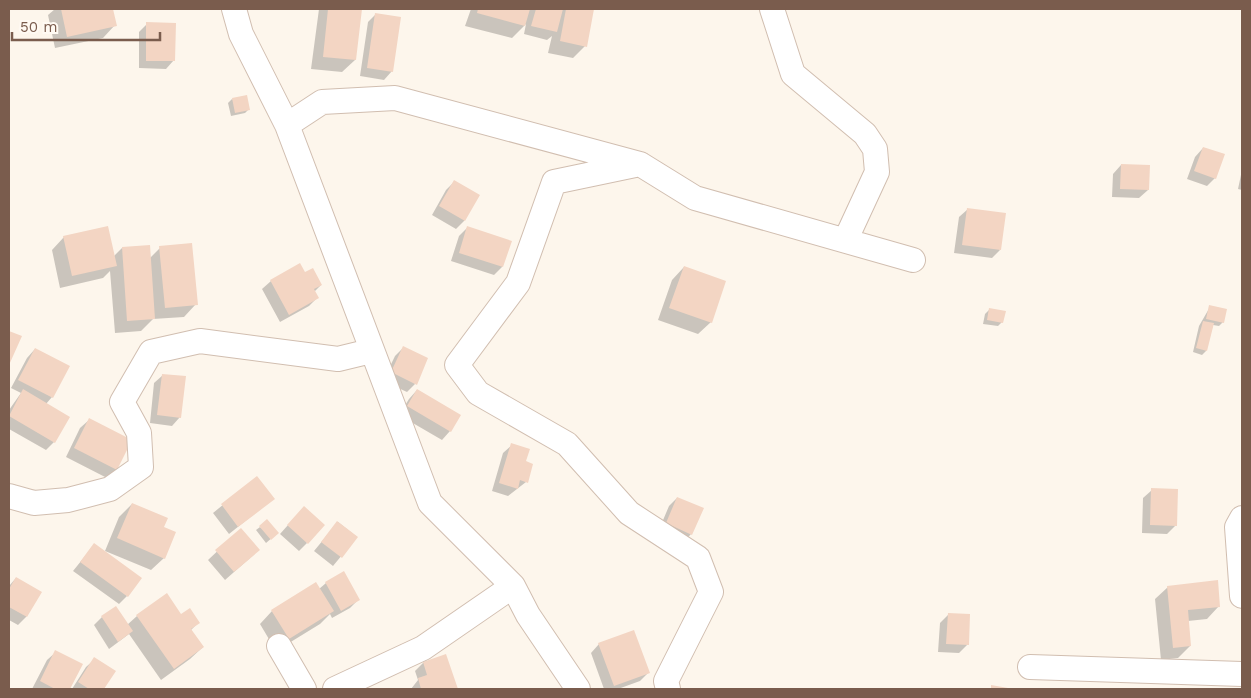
<svg xmlns="http://www.w3.org/2000/svg" width="1251" height="698" font-family="'Work Sans',sans-serif">
  <style>
    .shadow { fill: #0003 }
    .building { fill: #f3d5c3 }
    .lines { fill: none; stroke-linecap: round; stroke-linejoin: round }
    .street-casing { stroke: #d1beb0; stroke-width: 26 }
    .street { stroke: #fff; stroke-width: 24 }
  </style>
  <rect width="100%" height="100%" fill="#fdf6ec"/>
  <path class="shadow" d="M55,9H112L115,25L103,38L55,48L48,15Z
    M319,9H360L355,60L342,72L311,69Z
    M471,9H593L585,46L573,58L548,53L552,36L547,40L524,34L526,24L512,38L465,26Z
    M376,14L392,71L384,80L360,76L368,22Z
    M147,24L174,60L166,69L139,68V32Z
    M232,99L248,110L245,113L231,116L228,103Z
    M1203,148L1215,178L1207,186L1187,179L1195,157Z
    M1121,165L1148,190L1139,198L1112,197L1113,174Z
    M1242,170V190L1238,189Z
    M454,182L478,195L464,221L456,229L432,215L446,190Z
    M968,209L1000,250L992,258L954,253L959,217Z
    M467,228L510,242L502,267L494,275L451,261L459,236Z
    M64,237L113,257L122,248L150,258L160,248L196,304L184,317L153,319L141,331L115,333L110,271L103,278L60,288L52,250Z
    M300,265L304,274L321,285L314,292L317,298L309,306L280,322L262,289L271,281Z
    M684,267L711,322L698,334L658,320L672,280Z
    M1210,307L1223,322L1219,326L1213,325L1206,351L1202,355L1193,352L1199,326Z
    M989,310L1002,322L998,326L983,324L985,314Z
    M403,348L415,384L407,392L383,381L395,356Z
    M35,349L52,397L46,404L54,442L46,450L9,429V410L21,393L11,388L27,358Z
    M163,375L180,417L172,426L150,423L154,383Z
    M417,390L450,431L442,440L399,415L409,399Z
    M89,420L130,440L116,470L107,478L66,457L80,428Z
    M512,445L525,462L526,482L508,496L492,491L503,453Z
    M257,477L273,499L229,534L213,513Z
    M1152,490L1176,525L1167,534L1142,533L1143,498Z
    M677,498L691,534L683,543L658,532L669,506Z
    M132,504L164,558L151,570L105,551L119,517Z
    M296,516L307,543L299,551L280,534Z
    M338,522L357,537L333,566L314,551Z
    M260,527L273,537L266,543L256,530Z
    M241,529L250,558L225,580L208,560Z
    M94,545L127,596L119,604L73,571Z
    M16,578L40,592L26,617L18,625L9,620V586Z
    M326,583L358,600L350,608L332,618L330,614L320,624L276,651L260,624L272,611L319,589Z
    M1168,587L1219,606L1207,619L1188,621L1190,646L1178,658L1161,660L1155,599Z
    M181,615L199,622L191,630L203,647L190,659L161,680L129,634L109,649L94,625L102,617L127,625L137,616Z
    M948,615L968,644L959,653L938,652L940,623Z
    M599,644L648,673L640,681L618,689H604L591,653Z
    M56,652L81,665L68,689H32L47,660Z
    M445,656L456,689H411L418,680L415,671L423,663Z
    M95,659L114,671L102,689H72L86,667Z"/>
  <path class="building" d="M61,9H113L117,26L67,37Z
    M328,9H362L356,60L323,57Z
    M478,9H530L525,26L477,13Z
    M536,9H563L557,32L531,26Z
    M566,9H594L587,47L560,41Z
    M375,13L401,17L393,72L367,68Z
    M146,22L176,23L175,61H146Z
    M247,95L250,110L235,113L232,98Z
    M1203,147L1225,154L1216,179L1194,171Z
    M1121,164L1150,165L1149,190L1120,189Z
    M454,180L480,195L465,221L439,206Z
    M967,208L1006,213L1001,250L962,245Z
    M108,226L117,266L72,276L63,236Z
    M467,226L512,241L503,267L459,253Z
    M192,243L198,305L165,308L159,246Z
    M150,245L155,319L127,321L122,247Z
    M300,263L305,272L313,268L322,285L314,289L319,298L289,315L270,280Z
    M684,266L726,281L712,323L669,308Z
    M1209,305L1227,309L1224,323L1206,319Z
    M989,308L1006,311L1003,323L987,320Z
    M1203,321L1214,323L1207,351L1196,348Z
    M9,331L22,336L9,365Z
    M403,346L428,358L417,385L391,372Z
    M35,348L70,366L53,398L18,380Z
    M162,374L186,376L181,418L157,415Z
    M23,389L70,417L55,443L9,416Z
    M417,389L461,415L451,432L407,406Z
    M89,418L132,440L117,470L74,448Z
    M511,443L530,449L526,461L533,464L528,483L520,480L518,489L499,483Z
    M257,476L275,499L238,527L221,504Z
    M1151,488L1178,489L1177,526L1150,525Z
    M677,497L704,508L692,535L666,523Z
    M132,503L168,518L164,527L176,532L165,559L117,538Z
    M304,506L325,525L308,544L287,525Z
    M267,519L279,533L271,540L259,526Z
    M337,521L358,537L342,558L321,542Z
    M241,528L260,550L234,572L215,550Z
    M94,543L142,578L128,597L80,562Z
    M344,571L360,600L341,611L325,582Z
    M16,577L42,592L27,617L9,607V589Z
    M1218,580L1220,607L1188,610L1191,646L1173,648L1167,586Z
    M316,582L334,611L289,639L271,610Z
    M167,593L181,614L190,608L200,623L191,629L204,647L174,669L136,615Z
    M116,606L133,631L118,642L101,616Z
    M948,613L970,614L969,645L946,644Z
    M634,630L650,673L614,686L598,643Z
    M55,650L83,664L70,689H55L40,681Z
    M446,654L458,689H421L418,678L427,675L423,662Z
    M94,657L116,671L104,689H89L78,682Z
    M991,685L1008,688L1007,689H991Z"/>
  <g class="lines">
    <defs>
      <path id="street" d="M234,9L241,34L287,125L430,503L513,586L528,615L578,689
        M772,9L793,74L865,134L875,149L877,172L846,239
        M287,125L322,102L395,98L640,164L695,198L913,260
        M640,164L554,182L518,283L457,365L478,393L567,444L629,513L698,558L711,592L666,681L668,689
        M9,496L34,503L68,500L110,489L141,467L139,433L122,402L151,352L200,341L338,359L371,351
        M1242,518L1237,527L1242,596
        M279,646L304,689
        M1030,667L1242,674
        M335,689L423,648L513,586"/>
    </defs>
    <use href="#street" class="street-casing"/>
    <use href="#street" class="street"/>
  </g>
  <rect width="1251" height="698" fill="none" stroke="#7a5c4d" stroke-width="20"/>
  <path d="M12 32v8h148v-8" fill="none" stroke="#7a5c4d" stroke-width="2.5"/>
  <text x="20" y="32" font-size="15" fill="#7a5c4d" stroke="#fffaf3" stroke-width="4" paint-order="stroke">50 m</text>
</svg>
